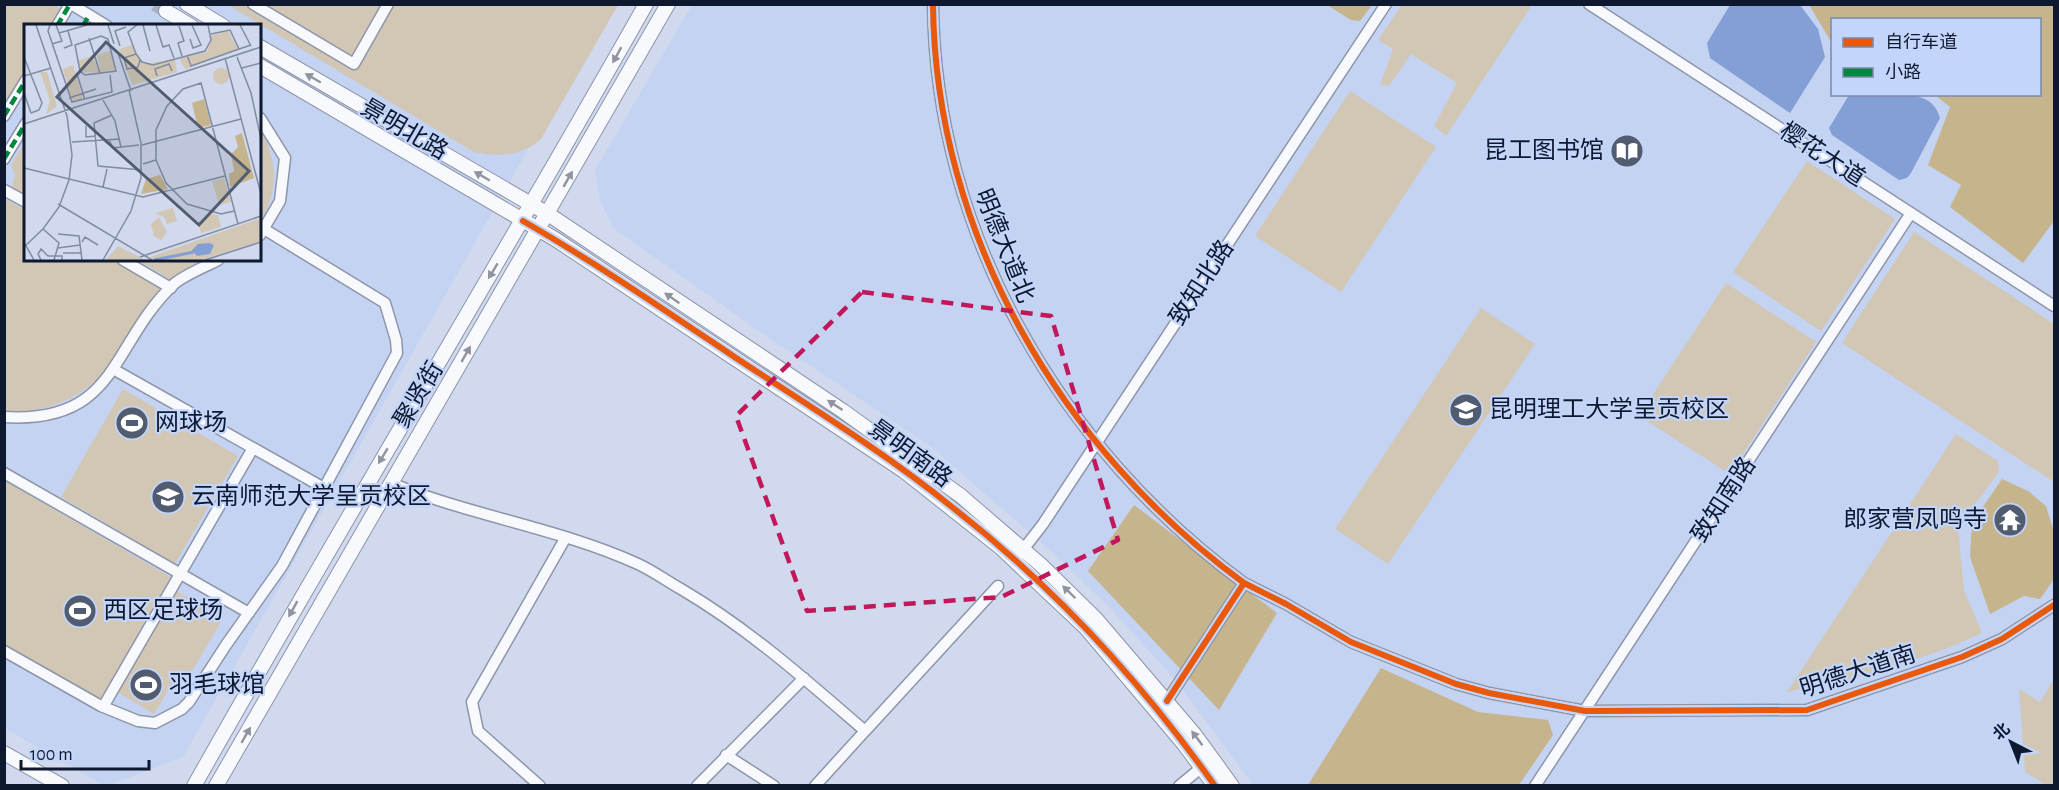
<svg xmlns="http://www.w3.org/2000/svg" width="2059" height="790" font-family="'Alegreya Sans','Noto Sans SC',sans-serif">
  <style>
    .built { fill: #c4d3f2; fill-rule: evenodd }
    .green { fill: #d1c7b4 }
    .forest { fill: #c6b48d }
    .water { fill: #849ed6 }
    .lines { fill: none; stroke-linecap: round; stroke-linejoin: round }
    .secondary-tunnel { stroke: #a9b2c7; stroke-width: 14; stroke-dasharray: 14 7; stroke-linecap: butt }
    .street-casing { stroke: #8d95a9; stroke-width: 13 }
    .secondary-casing { stroke: #8d95a9; stroke-width: 16 }
    .street { stroke: #f8f9fc; stroke-width: 10 }
    .secondary { stroke: #f8f9fc; stroke-width: 14 }
    .quiet { stroke: #00873e; stroke-width: 4.5; stroke-dasharray: 9 4.5; stroke-linecap: butt }
    .cycleway-casing { stroke: #c3d5fa; stroke-width: 10 }
    .cycleway { stroke: #e8590c; stroke-width: 6 }
    .oneway { fill: #8f949f }
    .marked { fill: none; stroke: #c2185b; stroke-width: 4.5; stroke-dasharray: 12 8; stroke-linejoin: round }
    .labels { text-anchor: middle; dominant-baseline: central; stroke-width: 4.5; stroke-linejoin: round; paint-order: stroke }
    .street-label { font-size: 24px; fill: #0e182e; stroke: #c3d5fa }
    .poi-label { font-size: 24px; fill: #0e182e; stroke: #c3d5fa; text-anchor: start }
    .inset-river { fill: none; stroke: #849ed6; stroke-width: 3 }
    .inset-road { fill: none; stroke: #828ca1; stroke-width: 1.5 }
    .view { fill: #525c71; fill-opacity: 0.15; stroke: #525c71; stroke-width: 3 }
    .inset-edge { fill: none; stroke: #0e182e; stroke-width: 3 }
  </style>
  <rect width="100%" height="100%" fill="#d0d9ed"/>
  <path class="built" d="M5,5H610L183,757L109,785H103L5,728ZM26,26H260V260H26Z
    M692,5H2054V785H1253L1172,676L1108,606L1053,553L930,446L769,338L613,228L600,200L595,170ZM1832,20H2040V94H1832Z"/>
  <path class="green" d="M5,5H54L67,13L59,25L26,26L25,78L5,111Z
    M228,5H618L541,139C522,156 498,157 474,152Z
    M1402,5H1532L1446,136L1434,126L1457,83L1411,54L1389,86L1380,85L1393,49L1378,40Z
    M1350,91L1436,147L1341,292L1255,236Z
    M260,129C277,158 280,191 260,221Z
    M25,142V196L12,188L15,174L11,165Z
    M1807,161L1895,219L1821,331L1733,272Z
    M4,198L25,210L26,260H112L163,289C144,305 133,328 121,349C96,392 54,414 5,411Z
    M1914,232L2054,324V482L1842,343Z
    M137,260H202L170,279Z
    M1726,283L1816,342L1730,474L1639,416Z
    M1481,308L1535,344L1388,564L1335,529Z
    M123,389L238,456L175,564L61,497Z
    M1956,434L1998,461L1999,472L1958,527L1964,591L1982,633L1948,648L1873,674L1787,692Z
    M5,481L174,579L102,701L5,644Z
    M175,590L223,618L190,675L180,670L154,714L116,691Z
    M2054,679V785H2046L2025,772L2019,689L2040,702Z"/>
  <path class="forest" d="M1327,5H1372L1360,21L1351,20Z
    M1809,5H2054V221L2023,263L1950,207L1961,185L1928,165L1950,107L1935,95L2040,94V20H1832V43Z
    M2002,479L2028,491L2046,506L2054,532V579L2040,599L2024,596L1990,614L1970,557L1972,523Z
    M1134,505L1277,613L1219,710L1088,571Z
    M1381,668L1478,712L1548,720L1553,735L1519,785H1308Z"/>
  <path class="water" d="M1730,5H1800L1818,29L1825,57L1790,113L1710,58L1707,43Z
    M1906,95C1922,96 1935,100 1940,118L1911,173L1907,178L1899,180L1832,135L1829,128L1849,95Z"/>
  <g class="lines">
    <path class="secondary-tunnel" d="M155,4L166,11"/>
    <defs>
      <path id="street" d="M71,4L107,26
        M253,4L354,64L388,4
        M933,4C935,234 1061,449 1244,583L1167,701
        M1589,4L2054,306
        M57,26L70,4
        M4,116L26,80
        M260,118L285,158L280,201L260,235
        M4,159L26,123
        M4,190L26,202
        M123,260L171,288
        M113,369L324,488
        M4,417C119,424 110,344 174,284C186,274 205,267 218,260
        M4,473L249,613
        M391,483C471,516 559,528 638,564C653,571 667,581 681,589C749,629 806,680 865,731L815,786
        M1019,555L1043,524L1386,4
        M1244,583L1286,604L1351,642L1456,684L1489,693L1585,711L1807,710L1962,657L2002,639L2054,605
        M4,651L101,706L138,721L155,723L182,709L189,702L226,645L282,566L397,353L396,340L385,303L264,229
        M103,707L253,448
        M865,731L998,586
        M726,755L774,786
        M540,786L478,731L472,702L566,537
        M697,786L804,678
        M1179,786L1202,767
        M1535,786L1911,213"/>
      <path id="secondary" d="M187,4L223,26
        M166,11L191,26
        M260,47L548,214L843,411L961,496L1041,565L1096,619L1195,735L1232,786
        M260,66L555,239L904,471L1000,547L1086,628L1184,744L1215,786
        M4,753L62,786
        M194,786C342,523 498,266 646,4
        M216,786L668,4"/>
    </defs>
    <use href="#street" class="street-casing"/>
    <use href="#secondary" class="secondary-casing"/>
    <use href="#street" class="street"/>
    <use href="#secondary" class="secondary"/>
    <path class="quiet" d="M57,26L70,4
      M83,26L89,15
      M4,116L26,80
      M4,159L26,123"/>
    <defs>
      <path id="cycleway" d="M933,4C935,234 1061,449 1244,583L1167,701
        M523,221C596,263 666,311 736,358C809,406 884,452 952,507C1053,586 1141,681 1215,786
        M1244,583L1286,604L1351,642L1456,684L1489,693L1585,711L1807,710L1962,657L2002,639L2054,605"/>
    </defs>
    <use href="#cycleway" class="cycleway-casing"/>
    <use href="#cycleway" class="cycleway"/>
  </g>
  <defs><path id="oneway-solid" d="M-6-.8H1V-3.2L6.5 0L1 3.2V.8H-6Z" transform="scale(1.5)"/></defs>
  <g class="oneway">
    <use href="#oneway-solid" transform="translate(617 55) rotate(119)"/>
    <use href="#oneway-solid" transform="translate(313 78) rotate(-150)"/>
    <use href="#oneway-solid" transform="translate(482 176) rotate(-150)"/>
    <use href="#oneway-solid" transform="translate(568 179) rotate(-60)"/>
    <use href="#oneway-solid" transform="translate(493 271) rotate(121)"/>
    <use href="#oneway-solid" transform="translate(672 298) rotate(-145)"/>
    <use href="#oneway-solid" transform="translate(466 354) rotate(-60)"/>
    <use href="#oneway-solid" transform="translate(835 405) rotate(-147)"/>
    <use href="#oneway-solid" transform="translate(383 456) rotate(121)"/>
    <use href="#oneway-solid" transform="translate(1069 592) rotate(-136)"/>
    <use href="#oneway-solid" transform="translate(293 609) rotate(119)"/>
    <use href="#oneway-solid" transform="translate(246 735) rotate(-60)"/>
    <use href="#oneway-solid" transform="translate(1197 738) rotate(-127)"/>
  </g>
  <path class="marked" d="M862,292L1051,316L1118,540L1001,597L807,611L736,416Z"/>
  <defs>
    <symbol id="library-disc" viewBox="-11 -11 22 22"><circle r="9.5" fill="#525c71" stroke="#c3d5fa"/><path d="M-6-4Q-3-5.5-.7-3.5V5Q-3 3-6 4ZM6-4Q3-5.5 .7-3.5V5Q3 3 6 4Z" fill="#fff"/></symbol>
    <symbol id="university-disc" viewBox="-11 -11 22 22"><circle r="9.5" fill="#525c71" stroke="#c3d5fa"/><path d="M0-5L7-2L0 1L-7-2ZM-4 1L0 2.5L4 1V4Q0 6-4 4Z" fill="#fff"/></symbol>
    <symbol id="stadium-disc" viewBox="-11 -11 22 22"><circle r="9.5" fill="#525c71" stroke="#c3d5fa"/><path d="M0-5a6.5 5 0 1 0 0 10a6.5 5 0 1 0 0-10ZM-3.5-1.8h7v3.6h-7Z" fill="#fff"/></symbol>
    <symbol id="temple-disc" viewBox="-11 -11 22 22"><circle r="9.5" fill="#525c71" stroke="#c3d5fa"/><path d="M0-6L5-2H3V0L6.5 2.5H4V6H1.5V3h-3V6H-4V2.5H-6.5L-3 0V-2H-5Z" fill="#fff"/></symbol>
  </defs>
  <g fill-rule="evenodd">
    <use href="#library-disc" x="1608" y="132" width="38" height="38"/>
    <use href="#university-disc" x="1447" y="391" width="38" height="38"/>
    <use href="#stadium-disc" x="113" y="404" width="38" height="38"/>
    <use href="#university-disc" x="149" y="478" width="38" height="38"/>
    <use href="#temple-disc" x="1991" y="501" width="38" height="38"/>
    <use href="#stadium-disc" x="61" y="592" width="38" height="38"/>
    <use href="#stadium-disc" x="127" y="666" width="38" height="38"/>
  </g>
  <g class="labels">
    <g class="street-label">
      <text transform="translate(404 130) rotate(30)">景明北路</text>
      <text transform="translate(1822 155) rotate(33)">樱花大道</text>
      <text transform="translate(1004 246) rotate(68)">明德大道北</text>
      <text transform="translate(1202 283) rotate(-57)">致知北路</text>
      <text transform="translate(419 395) rotate(-59)">聚贤街</text>
      <text transform="translate(910 454) rotate(36)">景明南路</text>
      <text transform="translate(1724 500) rotate(-57)">致知南路</text>
      <text transform="translate(1858 672) rotate(-18)">明德大道南</text>
    </g>
    <g class="poi-label">
      <text x="1604" y="151" text-anchor="end">昆工图书馆</text>
      <text x="1489" y="410">昆明理工大学呈贡校区</text>
      <text x="155" y="423">网球场</text>
      <text x="191" y="497">云南师范大学呈贡校区</text>
      <text x="1987" y="520" text-anchor="end">郎家营凤鸣寺</text>
      <text x="103" y="611">西区足球场</text>
      <text x="169" y="685">羽毛球馆</text>
    </g>
  </g>
  <g transform="translate(24 24)">
    <rect width="237" height="237" fill="#d0d9ed"/>
    <path d="M204,7L214,25L162,45L158,41L156,34L183,28L188,11ZM108,21L120,40L151,35L153,48L108,61L95,25ZM87,27L92,45L77,48L73,31ZM68,32L76,49L58,48L53,37ZM49,41L59,75L48,77L39,45ZM189 52a8 8 0 1 1 16 0a8 8 0 1 1-16 0ZM16,48H23L33,82L22,91L26,76ZM200,154L207,178L195,181L188,157ZM149,184L153,197L143,200L140,193L131,189ZM186,190L194,191L197,203L177,209L174,198ZM135,193L143,208L137,216L130,212L127,200ZM237,194V217L177,236H133L126,233ZM94,222L121,236H82Z" fill="#d1c7b4"/>
    <path d="M180,75L187,101L174,104L168,79ZM218,109L230,154L206,163L205,150L210,147L207,130L214,123L211,112ZM136,151L144,165L117,170L122,155Z" fill="#c6b48d"/>
    <path d="M185,219L190,221L186,230L173,232L168,226L174,220Z" fill="#849ed6"/>
    <path class="inset-river" d="M130,236L170,228"/>
    <path class="inset-road" d="M26,1L24,7L48,78L88,68L86,51M84,1L90,20M113,1L104,8L112,30L118,38L129,41L181,27L187,16L184,1M119,1L126,27M132,1L139,23L145,21L150,34M216,1L227,22M155,2L160,17L154,19L158,32M35,9L63,1M187,10L206,6L215,25L227,21M77,12L84,15L92,47L61,51L56,47L51,21ZM65,14L76,49M166,15L169,24L177,21L168,1M28,20L38,17L32,1M96,22L91,7L102,3M40,24L48,21L44,7M94,29L107,67M112,30L100,34L103,45L114,43L116,36M163,31L167,42L215,25M0,33L18,79L15,86L7,89M213,33L227,69L237,115M201,34L237,170M218,44L237,39M56,47L53,50L61,76M0,52L27,44M133,52L131,45L145,40L148,47M0,69L7,89M45,74L72,65M79,76L91,97L97,123L89,124L85,116M88,91L70,99L74,142L118,146M0,100L237,23M62,102V113L72,112M48,118L96,115M118,121L217,95M97,123L115,121M132,136L142,159L163,180L197,190L210,187M119,140L132,136V106L143,82L159,65L177,59L214,200M0,144L119,173L201,152M79,163L83,145M34,180L128,236M19,205L35,219L30,236M34,210L55,212L58,236M58,218L61,213L74,221M1,220L10,236M0,223L19,205L35,183L45,156L48,131L43,92L12,1M34,224L56,221M39,229H58M116,233L237,192M17,236L14,230L17,225L24,232H38V236M79,236L107,187L117,154V119L105,66M181,236L237,218"/>
    <path class="view" d="M82,18L225,147L175,201L33,73Z"/>
    <rect width="237" height="237" class="inset-edge"/>
  </g>
  <rect width="2059" height="790" fill="none" stroke="#0e182e" stroke-width="12"/>
  <rect x="1831" y="18" width="210" height="78" fill="#c3d5fa" stroke="#7b89a8" stroke-width="1.5"/>
  <rect x="1843" y="38" width="30" height="9" fill="#e8590c" stroke="#7b89a8" stroke-width="1.5"/>
  <text x="1885" y="48" font-size="18" fill="#0e182e">自行车道</text>
  <rect x="1843" y="68" width="30" height="9" fill="#00873e" stroke="#7b89a8" stroke-width="1.5"/>
  <text x="1885" y="78" font-size="18" fill="#0e182e">小路</text>
  <g transform="translate(2011 742) rotate(318)" stroke="#c3d5fa" stroke-width="4.5" paint-order="stroke">
  <path d="M0-4.5L10 22L0 15L-10 22Z" fill="#0e182e"/>
  <text y="-9" font-size="16" font-weight="bold" text-anchor="middle" fill="#0e182e">北</text>
  </g>
  <path d="M21 760v9h128v-9" fill="none" stroke="#0e182e" stroke-width="3"/>
  <text x="30" y="760" font-size="18" fill="#0e182e" stroke="#c3d5fa" stroke-width="4.5" paint-order="stroke">100 m</text>
</svg>
